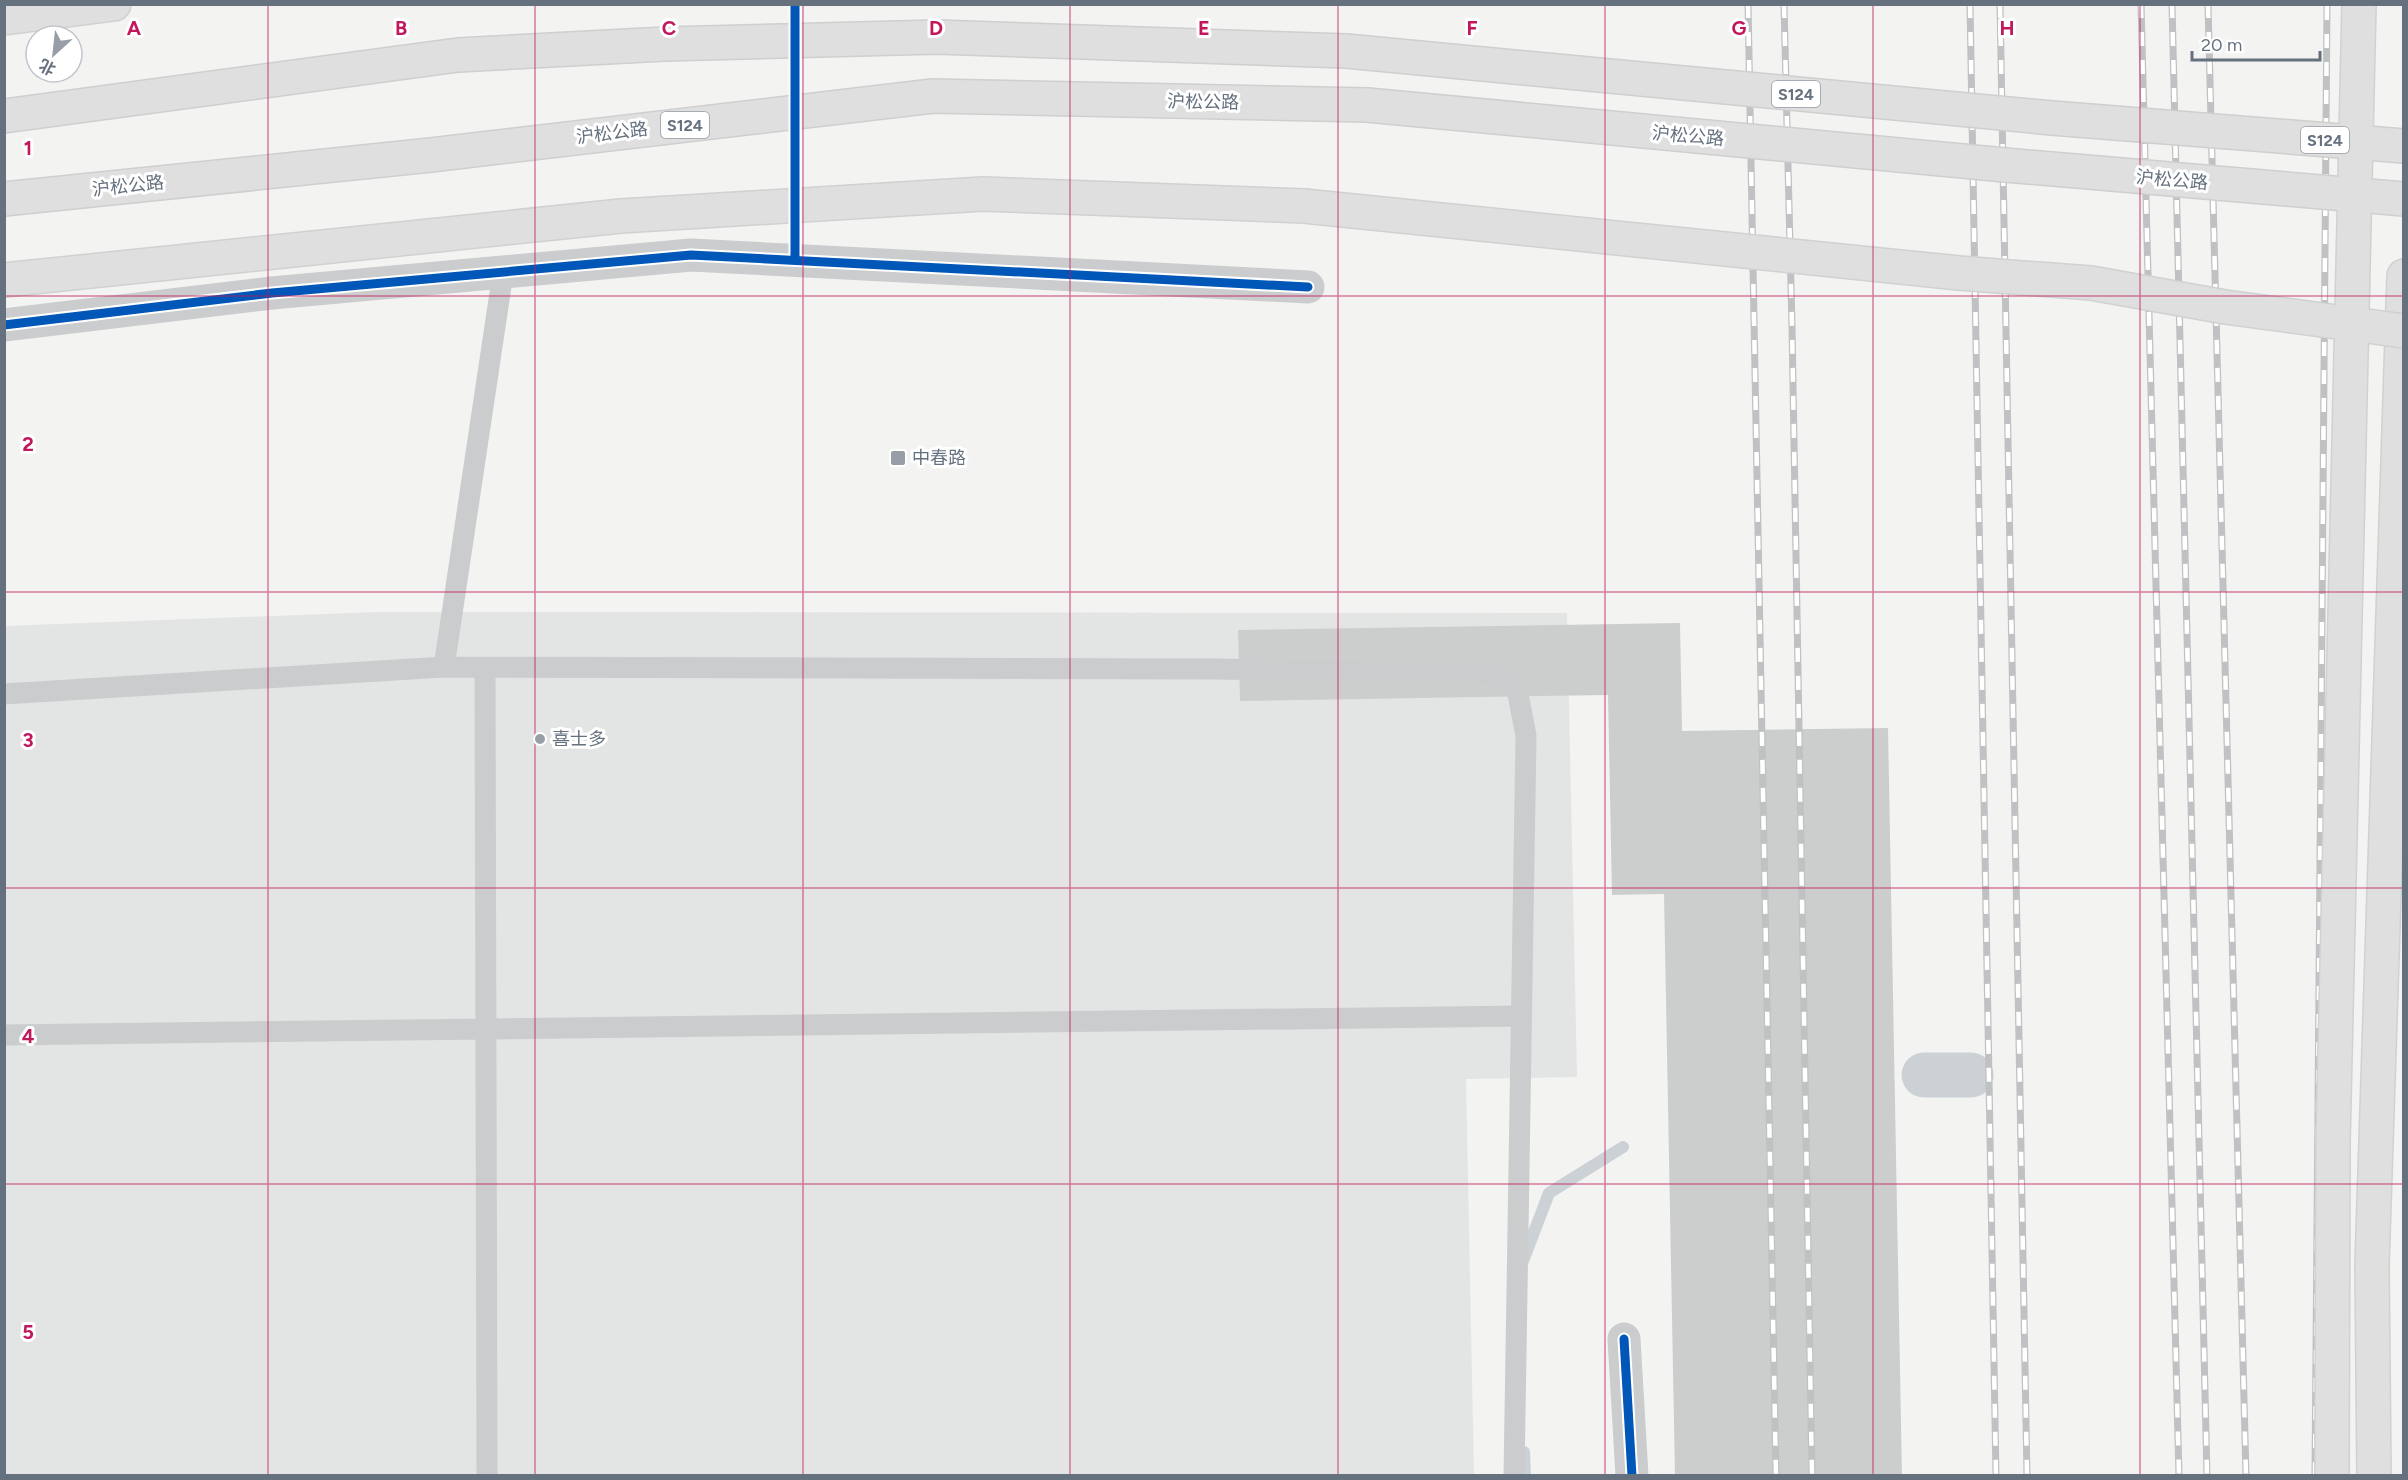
<svg xmlns="http://www.w3.org/2000/svg" width="2408" height="1480" font-family="Figtree,'Noto Sans SC',sans-serif">
  <style>
    .built { fill: #e3e5e4 }
    .lines { fill: none; stroke-linecap: round; stroke-linejoin: round }
    .stream { stroke: #ccd1d5; stroke-width: 12 }
    .canal { stroke: #ccd1d5; stroke-width: 45 }
    .building { fill: #cccece }
    .primary-casing { stroke: #cfcfd0; stroke-width: 36 }
    .highway-casing { stroke: #d0d1d1; stroke-width: 36 }
    .lane { stroke: #cbcccd; stroke-width: 21 }
    .street { stroke: #cbcccd; stroke-width: 33 }
    .primary { stroke: #dfdfe0; stroke-width: 33 }
    .highway { stroke: #dfdfe0; stroke-width: 33 }
    .rail-casing { stroke: #c0c1c2; stroke-width: 7 }
    .rail { stroke: #fff; stroke-width: 4.5; stroke-dasharray: 14; stroke-linecap: butt }
    .primary-bridge-casing { stroke: #cfcfd0; stroke-width: 36; stroke-linecap: butt }
    .highway-bridge-casing { stroke: #d0d1d1; stroke-width: 36; stroke-linecap: butt }
    .primary-bridge { stroke: #dfdfe0; stroke-width: 33 }
    .highway-bridge { stroke: #dfdfe0; stroke-width: 33 }
    .cycleway-casing { stroke: #fff; stroke-width: 13 }
    .cycleway { stroke: #0057b8; stroke-width: 9 }
    .grid { fill: none; stroke: #c2185b; stroke-width: 1.5; stroke-opacity: 0.55 }
    .poi-dot { fill: #979ea7; stroke: #fff; stroke-width: 2 }
    .labels { text-anchor: middle; dominant-baseline: central; stroke-width: 6; stroke-linejoin: round; paint-order: stroke }
    .shield { fill: #fff; stroke: #949ca5; stroke-width: 1.5 }
    .shield-label { font-size: 16px; font-weight: bold; fill: #66717f }
    .street-label { font-size: 18px; fill: #66717f; stroke: #fff }
    .poi-label { font-size: 18px; fill: #66717f; stroke: #fff; text-anchor: start }
    .grid-label { font-size: 20px; text-anchor: middle; font-weight: bold; fill: #c2185b; stroke: #fff; stroke-width: 6; stroke-linejoin: round; paint-order: stroke }
  </style>
  <rect width="100%" height="100%" fill="#f3f3f2"/>
  <path class="built" d="M378,612L1567,613L1577,1077L1466,1079L1474,1475H5L4,626Z"/>
  <g class="lines">
    <path class="stream" d="M1523,1261L1549,1193L1623,1147
      M1524,1452L1525,1476"/>
    <path class="canal" d="M1924,1075H1971"/>
  </g>
  <path class="building" d="M1680,623L1682,731L1888,728L1902,1476H1675L1664,894L1612,895L1608,695L1240,701L1238,630Z"/>
  <g class="lines">
    <defs>
      <path id="primary" d="M4,116L458,55L665,44L937,37L1346,51
        M4,199L431,155L933,96L1367,105"/>
      <path id="highway" d="M4,18L114,4
        M4,280L621,216L983,194L1304,206
        M2374,1476L2372,1265L2404,276"/>
    </defs>
    <use href="#primary" class="primary-casing"/>
    <use href="#highway" class="highway-casing"/>
    <path class="lane" d="M444,667L503,273
      M485,668L487,1476
      M4,694L444,667L1212,669L1493,673L1517,689L1526,736L1514,1476
      M4,1035L1521,1016"/>
    <path class="street" d="M4,325L272,293L691,255L1308,287
      M1624,1339L1632,1476"/>
    <use href="#primary" class="primary"/>
    <use href="#highway" class="highway"/>
    <defs>
      <path id="rail" d="M1748,4L1776,1476
        M1784,4L1792,326L1812,1476
        M1970,4L1996,1476
        M2000,4L2027,1476
        M2141,4L2179,1476
        M2172,4L2207,1476
        M2208,4L2246,1476
        M2315,1476L2327,4"/>
    </defs>
    <use href="#rail" class="rail-casing"/>
    <use href="#rail" class="rail"/>
    <defs>
      <path id="primary-bridge" d="M1346,51L2052,118L2404,146
        M1367,105L2005,165L2404,199"/>
      <path id="highway-bridge" d="M1304,206L1959,273L2091,283L2225,307L2404,331
        M2332,1476L2333,1143L2359,4"/>
    </defs>
    <use href="#primary-bridge" class="primary-bridge-casing"/>
    <use href="#highway-bridge" class="highway-bridge-casing"/>
    <use href="#primary-bridge" class="primary-bridge"/>
    <use href="#highway-bridge" class="highway-bridge"/>
    <defs>
      <path id="cycleway" d="M795,260V4
        M4,325L272,293L691,255L1308,287
        M1624,1339L1632,1476"/>
    </defs>
    <use href="#cycleway" class="cycleway-casing"/>
    <use href="#cycleway" class="cycleway"/>
  </g>
  <path class="grid" d="M268,4V1476M535,4V1476M803,4V1476M1070,4V1476M1338,4V1476M1605,4V1476M1873,4V1476M2140,4V1476M4,296H2404M4,592H2404M4,888H2404M4,1184H2404"/>
  <g class="poi-dot">
    <rect x="890" y="450" width="16" height="16" rx="3"/>
    <circle cx="540" cy="739" r="6"/>
  </g>
  <g class="labels">
    <g class="shield">
      <rect x="1772" y="81" width="48" height="26" rx="4.5"/>
      <rect x="661" y="112" width="48" height="26" rx="4.5"/>
      <rect x="2301" y="127" width="48" height="26" rx="4.5"/>
    </g>
    <g class="shield-label">
      <text x="1796" y="94">S124</text>
      <text x="685" y="125">S124</text>
      <text x="2325" y="140">S124</text>
    </g>
    <g class="street-label">
      <text transform="translate(1203 102) rotate(1)">沪松公路</text>
      <text transform="translate(612 133) rotate(-7)">沪松公路</text>
      <text transform="translate(1688 136) rotate(5)">沪松公路</text>
      <text transform="translate(2172 180) rotate(5)">沪松公路</text>
      <text transform="translate(128 186) rotate(-6)">沪松公路</text>
    </g>
    <g class="poi-label">
      <text x="912" y="458">中春路</text>
      <text x="552" y="739">喜士多</text>
    </g>
  </g>
  <g class="grid-label">
    <text x="134" y="35">A</text>
    <text x="401" y="35">B</text>
    <text x="669" y="35">C</text>
    <text x="936" y="35">D</text>
    <text x="1204" y="35">E</text>
    <text x="1472" y="35">F</text>
    <text x="1739" y="35">G</text>
    <text x="2007" y="35">H</text>
    <text x="28" y="155">1</text>
    <text x="28" y="451">2</text>
    <text x="28" y="747">3</text>
    <text x="28" y="1043">4</text>
    <text x="28" y="1339">5</text>
  </g>
  <rect width="2408" height="1480" fill="none" stroke="#66717f" stroke-width="12"/>
  <g transform="translate(54 54) rotate(207)"><circle r="28" fill="#ffffff" stroke="#c2c6cc" stroke-width="1.5"/>
  <path d="M0-4.5L10 22L0 15L-10 22Z" fill="#979ea7"/>
  <text y="-9" font-size="16" font-weight="bold" text-anchor="middle" fill="#66717f">北</text>
  </g>
  <path d="M2192 51v9h128v-9" fill="none" stroke="#66717f" stroke-width="3"/>
  <text x="2201" y="51" font-size="18" fill="#66717f" stroke="#ffffff" stroke-width="4.5" paint-order="stroke">20 m</text>
</svg>
